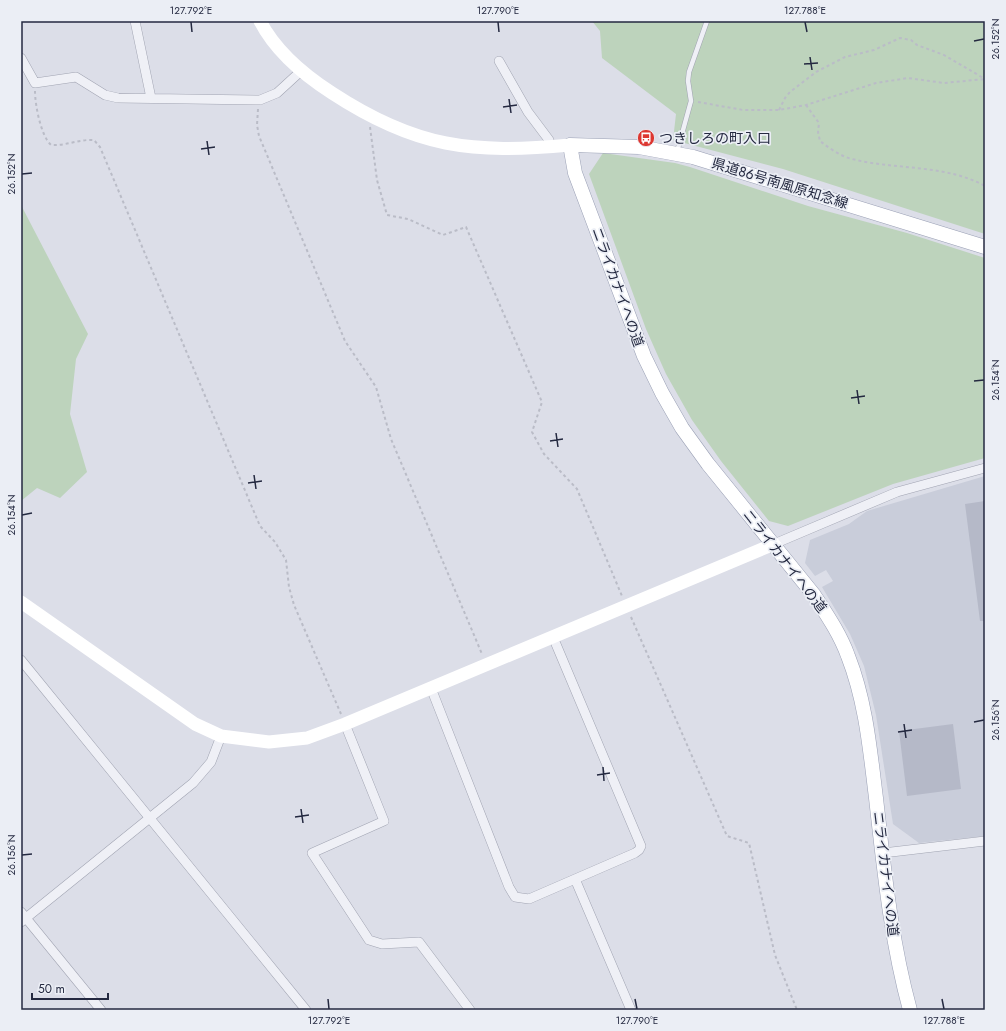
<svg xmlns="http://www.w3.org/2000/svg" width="1006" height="1031" font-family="Jost,'Noto Sans JP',sans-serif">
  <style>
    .built { fill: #c9cdda }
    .green { fill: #bdd3bc }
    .building { fill: #b5b9c8 }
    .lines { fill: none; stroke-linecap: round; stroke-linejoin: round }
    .lane-casing { stroke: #a1a4b2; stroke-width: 5.5 }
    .street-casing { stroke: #a1a4b2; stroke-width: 10 }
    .primary-casing { stroke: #9aa0b5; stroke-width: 15 }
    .path { stroke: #babcc7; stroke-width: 2; stroke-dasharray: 3 3; stroke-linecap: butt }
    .lane { stroke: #eff0f6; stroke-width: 4.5 }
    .street { stroke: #eff0f6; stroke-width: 9 }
    .secondary { stroke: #fff; stroke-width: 13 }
    .primary { stroke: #fff; stroke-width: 14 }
    .ticks { fill: none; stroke: #242940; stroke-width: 1.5 }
    .labels { text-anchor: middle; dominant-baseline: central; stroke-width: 3.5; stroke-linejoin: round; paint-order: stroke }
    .poi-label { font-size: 14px; fill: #242940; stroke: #ebeef5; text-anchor: start }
    .street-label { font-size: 14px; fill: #242940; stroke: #ebeef5 }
    .neatline { fill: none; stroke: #242940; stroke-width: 1.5 }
    .ticks-label { font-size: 10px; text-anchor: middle; fill: #242940 }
  </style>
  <rect width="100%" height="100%" fill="#dcdee8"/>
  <path class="built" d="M985,476V836L919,843L893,824L876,715L864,666L850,634L822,587L833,581L826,570L815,576L805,563L810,540L849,524L867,511Z"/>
  <path class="green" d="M592,21H985V234L783,169L673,140L676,114L602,58L600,31Z
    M603,153L675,163L690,167L808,206L907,233L985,258V458L893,484L788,526L769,521L721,461L692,420L666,374L646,329L589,174Z
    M21,205L88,334L76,359L70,414L87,472L60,498L37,488L21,501Z"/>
  <path class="building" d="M985,501V621H980L965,504Z
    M953,724L961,789L907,796L899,731Z"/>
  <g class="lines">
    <defs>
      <path id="lane" d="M677,152L691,101L688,81L689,72L707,21"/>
      <path id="street" d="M135,21L151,98
        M21,58L35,83L76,77L105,95L118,98L260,100L277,93L301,71
        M499,61L528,112L549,140L551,147
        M774,544L897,492L985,468
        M21,660L306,1010
        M431,688L509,887L515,897L529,899L635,853L639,850L641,846L553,637
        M345,724L384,821L312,853L369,940L382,944L419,942L470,1010
        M883,853L985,841
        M575,879L631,1010
        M21,912L101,1010
        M21,922L193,783L211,762L221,736"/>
      <path id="primary" d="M910,1010C891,941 884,869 876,798C870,750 866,702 848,656C840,634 827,615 814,595L708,464L682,428L662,393L644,356L575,173L570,145L639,147L693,157L985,247"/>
    </defs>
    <use href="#lane" class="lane-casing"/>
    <use href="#street" class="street-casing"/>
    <use href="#primary" class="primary-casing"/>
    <path class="path" d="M35,91C35,105 41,136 51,145C66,146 79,139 94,140L100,147L260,526L275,542L286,560L289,587L294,605L341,714
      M698,102L743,110H779L806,105L876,83L908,78L944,83L985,79
      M806,105L819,123L818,132L820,141C829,148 840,156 852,159C895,170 945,164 985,186
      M258,109L257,125L259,136L345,341L376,387L391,439L482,654
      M779,110L785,98L790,92L816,72L845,57L874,50L900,38L911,40L917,45L944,55L985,79
      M370,127L377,180L387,215L408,219L443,235L466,227L542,402L532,432L544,454L577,489L622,596
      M631,617L727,836L749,843L775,955L797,1010"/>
    <use href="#lane" class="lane"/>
    <use href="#street" class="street"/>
    <path class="secondary" d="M260,21C276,52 304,75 332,93C416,148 472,154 570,145
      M21,602L195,724L221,736L269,742L307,738L345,724L774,544"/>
    <use href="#primary" class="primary"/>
  </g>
  <path class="ticks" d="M191,22L192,32M498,22L499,32M805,22L807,32M974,41L984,39M810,57L812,70M804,64L818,63M509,99L511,113M503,107L517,105M207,141L209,155M201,149L215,147M22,174L32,173M974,381L984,380M857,390L859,404M851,398L865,396M556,433L558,447M550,441L563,439M254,475L256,489M248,483L262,481M22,515L32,513M974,722L984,720M904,724L906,738M898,732L912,730M603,767L604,781M597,775L610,773M301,809L303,823M295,817L309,815M22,855L32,854M328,999L329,1009M635,999L637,1009M942,999L944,1009"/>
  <defs>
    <symbol id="bus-disc" viewBox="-11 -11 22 22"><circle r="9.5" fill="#dd3731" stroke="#ebeef5"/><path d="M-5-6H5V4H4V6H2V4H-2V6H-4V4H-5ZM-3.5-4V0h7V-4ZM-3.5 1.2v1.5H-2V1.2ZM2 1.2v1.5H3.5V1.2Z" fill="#fff"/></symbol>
  </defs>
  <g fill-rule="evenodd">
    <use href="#bus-disc" x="636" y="128" width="20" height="20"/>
  </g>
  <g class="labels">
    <g class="poi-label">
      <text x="659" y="138">つきしろの町入口</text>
    </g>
    <g class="street-label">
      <text transform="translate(780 183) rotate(17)">県道86号南風原知念線</text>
      <text transform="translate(618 287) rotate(70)">ニライカナイへの道</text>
      <text transform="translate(785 561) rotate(52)">ニライカナイへの道</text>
      <text transform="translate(886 874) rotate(83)">ニライカナイへの道</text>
    </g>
  </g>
  <rect width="1006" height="1031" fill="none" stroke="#ebeef5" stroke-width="44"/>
  <path d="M32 993v6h76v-6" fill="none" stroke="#242940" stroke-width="2"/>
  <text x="38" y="993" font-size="12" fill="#242940" stroke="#ebeef5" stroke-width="3" paint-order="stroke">50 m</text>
  <rect x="22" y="22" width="962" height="987" class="neatline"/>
  <g class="ticks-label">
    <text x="191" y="14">127.792°E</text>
    <text x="498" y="14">127.790°E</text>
    <text x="805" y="14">127.788°E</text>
    <text transform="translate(995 39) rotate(-90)" y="4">26.152°N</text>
    <text transform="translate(11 174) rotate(-90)" y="4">26.152°N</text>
    <text transform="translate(995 380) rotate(-90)" y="4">26.154°N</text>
    <text transform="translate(11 515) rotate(-90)" y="4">26.154°N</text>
    <text transform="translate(995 720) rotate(-90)" y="4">26.156°N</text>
    <text transform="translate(11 855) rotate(-90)" y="4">26.156°N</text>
    <text x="329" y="1024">127.792°E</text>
    <text x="637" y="1024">127.790°E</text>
    <text x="944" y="1024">127.788°E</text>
  </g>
</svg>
